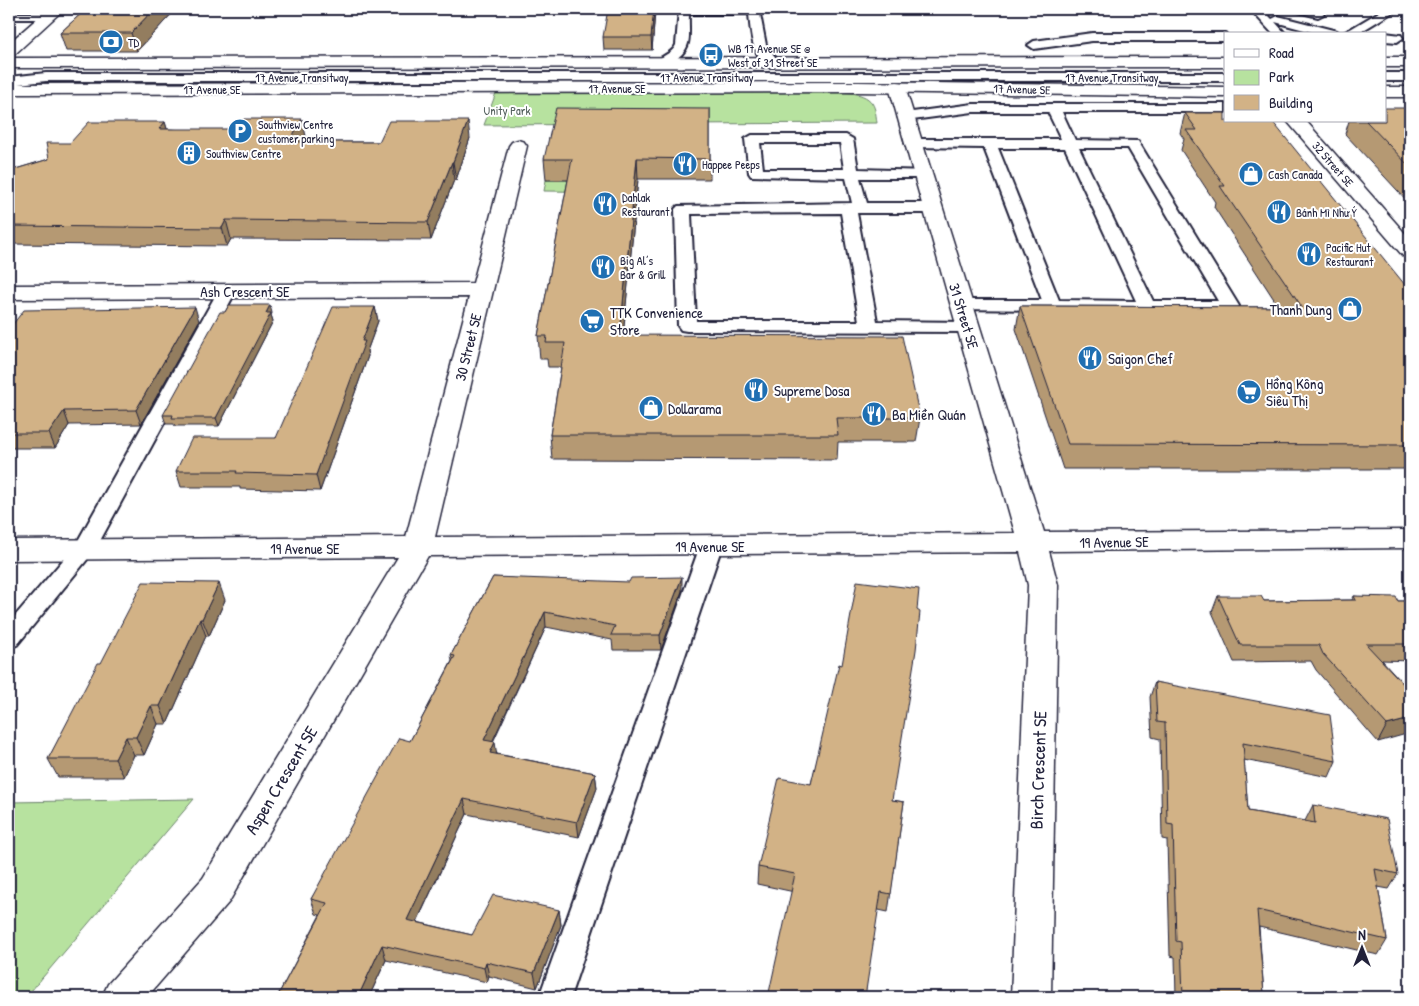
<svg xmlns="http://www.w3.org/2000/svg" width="1419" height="1006" font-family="'Patrick Hand',sans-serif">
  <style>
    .green { fill: #b7e29f; stroke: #6c826d }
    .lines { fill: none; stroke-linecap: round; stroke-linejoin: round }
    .service-casing { stroke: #22223b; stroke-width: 4 }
    .minor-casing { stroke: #22223b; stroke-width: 3 }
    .tertiary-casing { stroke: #22223b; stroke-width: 3 }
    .secondary-casing { stroke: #22223b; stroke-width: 3 }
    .service { fill: #fff; fill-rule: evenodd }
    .minor { fill: #fff; fill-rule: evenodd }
    .tertiary { fill: #fff; fill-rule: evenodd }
    .secondary { fill: #fff; fill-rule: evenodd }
    .wall { fill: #b59973; stroke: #22223b }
    .shaded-wall { fill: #937d5e; stroke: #22223b }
    .building { fill: #d2b286; stroke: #22223b }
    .labels { text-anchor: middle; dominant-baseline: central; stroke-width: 4; stroke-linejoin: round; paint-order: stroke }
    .far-poi-label { font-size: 12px; fill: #22223b; stroke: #fff; text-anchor: start }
    .far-street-label { font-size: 12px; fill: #22223b; stroke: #fff }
    .far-park-label { font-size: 12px; fill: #4f5c59; stroke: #fff }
    .street-label { font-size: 15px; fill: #22223b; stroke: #fff }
    .poi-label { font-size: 15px; fill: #22223b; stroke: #fff; text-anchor: start }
    .near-street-label { font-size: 18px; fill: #22223b; stroke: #fff }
  </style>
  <rect width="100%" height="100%" fill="#fff"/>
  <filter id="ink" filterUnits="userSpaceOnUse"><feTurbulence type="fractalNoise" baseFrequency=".02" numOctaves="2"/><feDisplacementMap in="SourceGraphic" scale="10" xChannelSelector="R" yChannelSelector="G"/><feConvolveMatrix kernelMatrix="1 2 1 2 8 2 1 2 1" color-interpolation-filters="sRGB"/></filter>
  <g filter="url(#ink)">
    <path class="green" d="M826,92C839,93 863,90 872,103C876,109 876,117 877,123L484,125L496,93Z
      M598,174L637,192L544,191L546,180H597Z
      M194,799L26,997H9V802Z"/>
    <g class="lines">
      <defs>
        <path id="service" d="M679,9H759L766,45L779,62L773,66C751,60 751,32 749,14H689C688,37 694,48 673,61C667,64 664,66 658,65L656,62C662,55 672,54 676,45Z
          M1250,9H1262L1272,19L1278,16L1337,31L1339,34H1319L1275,22L1286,34H1273Z
          M1292,9H1311L1322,12L1324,14L1318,17L1294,11Z
          M1384,9H1398L1357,34H1342Z
          M9,13H48L54,16L48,19H9Z
          M1092,33H1225L1226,34L1225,41H1092L1034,49L1028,45L1034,41Z
          M1385,33L1401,35L1403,38L1397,42L1385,41Z
          M46,73H1225V81H46L9,85V77Z
          M1385,73H1410V81H1385Z
          M973,104H1225V112H1062L1075,140L1138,141L1239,306L1236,310L1147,311L955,309L952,305L955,301L961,300H1042L984,148L912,147L907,146L905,143L907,140L912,139H1061L1048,112H973L905,121L898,117L905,113ZM998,148H1065L1136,301L1059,300ZM1079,148H1128L1218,301H1153Z
          M752,135H846L853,139L858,169L928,171L930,174L928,177L923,178H860L867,203H933L938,205L941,208L938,211L933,213H857L877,321L968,322L974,323L977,327L974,331L968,332L687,331L681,330L678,326L675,209L678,206L852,203L846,178L751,176L749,173L745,139ZM760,143H840L844,169H763ZM841,213L859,321H696L691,214Z
          M227,286L233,287L236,291L95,550L17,645L9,648V623L75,546L218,291L221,287Z
          M711,539L719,541L722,546L570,997H539L700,546L703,541Z"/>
        <path id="minor" d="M897,82L903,83L905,87L1044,532L1410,530V548L1049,551L1058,585L1051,997H1011L1028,585L1020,552L428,556L229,902L147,997H102L108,984L203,878L398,557L9,560V540L406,537L469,297L9,299V285L473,283L509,146L512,142L518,140L524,142L527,146L435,537L1015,533L889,87L891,83Z
          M1287,121H1306L1410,239V258L1403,256Z"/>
        <path id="tertiary" d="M48,9H64L15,54L9,56V43Z"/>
        <path id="secondary" d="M1225,57V67L9,68V58Z
          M1385,57H1410V67H1385Z
          M857,82L1225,87V97L857,92L9,94V84Z
          M1385,87H1410V97H1385Z"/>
      </defs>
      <use href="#service" class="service-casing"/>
      <use href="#minor" class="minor-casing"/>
      <use href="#tertiary" class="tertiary-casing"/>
      <use href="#secondary" class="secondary-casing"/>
      <use href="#service" class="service"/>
      <use href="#minor" class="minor"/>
      <use href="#tertiary" class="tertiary"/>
      <use href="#secondary" class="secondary"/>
    </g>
    <path class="wall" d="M86,9H176L137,51H66L60,33Z
      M655,11L652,50H604L603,37Z
      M1410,108V204L1345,134L1349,121H1385Z
      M710,109V179H638L623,335L920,418L916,442H838L837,460L552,459L550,435L561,367H548L547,359H540L538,336L568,180H546L544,159Z
      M1185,113L1410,291V469H1063L1016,329L1020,306L1279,307L1214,207L1215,202L1181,150L1184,139L1180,133Z
      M165,122L167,129L306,136L303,142H379L470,138L456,180H454L431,240L231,239L227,246L9,244V171L49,159L70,143Z
      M375,307L378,321L367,351L368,356L320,491L240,489V487H181L176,471L276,438Z
      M272,313L271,315L273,321L219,426H175L174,424H166L163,415Z
      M199,321L141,424L69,425L55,448H12L9,453V329Z
      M493,577L682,591L661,650H613L612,640L546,627L493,742L497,754L595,773L597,788L579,837L467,814L417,922L472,935L559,910L561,925L537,988L489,976L487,982L386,960L369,997H277L320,915L316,914L311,899L410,741L452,661L451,655Z
      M1218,596L1264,601L1352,600L1354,596L1398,601H1410V661L1382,660L1410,691L1378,742L1316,670L1311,661L1234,662L1212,612Z
      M225,600L209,636H206L167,724H158L144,755H134L124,777H58L48,759L101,663Z
      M842,665L892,800L904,802L888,912L757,884L758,867L811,784Z
      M1155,682L1336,761L1329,777L1244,760L1248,811L1305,821L1313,805L1398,874L1389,889L1378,887L1387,940L1378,955L1259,927L1264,994L1273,997H1176L1175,957L1170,956L1167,840L1162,839L1160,739L1152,737L1150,697Z"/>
    <path class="shaded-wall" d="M154,9H176L137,51L131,33Z
      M654,9H655V11L652,50L651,37Z
      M302,119L306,136L293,159L289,142Z
      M468,121L470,138L456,180L453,162Z
      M165,122L170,139L159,129Z
      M637,158L638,179L621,358L620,335Z
      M452,162L454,180L431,240L428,222Z
      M226,220L231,239L227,246L222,228Z
      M270,305L272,313L271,315L273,321L219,426L216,418Z
      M195,307L199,321L141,424L136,410Z
      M375,307L378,321L367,351L368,356L320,491L316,475L362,341Z
      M64,411L69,425L55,448L49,433Z
      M9,440L12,448L9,453Z
      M682,577V591L661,650L660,635Z
      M219,583L225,600L209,636L202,619Z
      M545,612L546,627L486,755L484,740Z
      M200,619L206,636L167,724L160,706Z
      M151,706L158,724L144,755L136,737Z
      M1410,719V733L1378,742L1387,725Z
      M126,737L134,755L124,777L115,759Z
      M495,742L497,757L490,753Z
      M595,773L597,788L579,837L577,822Z
      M464,799L467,814L411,934L407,920Z
      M559,910L561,925L537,988L534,973Z
      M382,945L386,960L369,997H358Z
      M486,962L489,976L487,982L484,968Z"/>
    <path class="building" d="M86,9H154L131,33H60Z
      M608,9H654L651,37H603Z
      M556,108L710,109V159L637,158L620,335L902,336L920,418H836L838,435H550L565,343H546L547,336H538L572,159H544Z
      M1385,108H1410V167L1366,121H1385Z
      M1185,113H1225V121H1272L1410,291V445L1068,444L1020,306L1302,307L1220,186H1225L1186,130H1197Z
      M244,119H302L289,142H379L389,121H468L453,162H452L428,222L226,220L222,228L9,226V171L49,159L46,143H70L89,122H165L159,129H237Z
      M229,305H270L266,313H271L216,418H172L173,415H163L220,312H225Z
      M195,307L136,410L64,411L49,433H9V329L24,310Z
      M333,307H375L362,341H365L316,475L236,473L237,471H176L192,438H276Z
      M493,577L629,582L631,578L682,577L660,635H611L615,626L545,612L484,740L495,742L490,753L595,773L577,822L464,799L407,920L472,935L493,895L559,910L534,973L486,962L484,968L382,945L358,997H277L327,903L311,899L399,738L410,741L455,656L451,655Z
      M857,581L919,589L917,610L920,612L916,650L892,800L904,802L891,894L881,892L865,997H768L795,874L758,867L779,778L811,784L839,664L842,665Z
      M143,582L219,583L202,619H200L160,706H151L136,737H126L115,759H48L98,663H101Z
      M1218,596H1261L1264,601L1356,600L1354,596L1396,597L1398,601H1410V644H1366L1410,691V719L1387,725L1323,654L1319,645H1240Z
      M1155,682L1330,715L1336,761L1243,743L1248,811L1315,823L1313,805L1387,819L1398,874L1375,869L1387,940L1257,910L1264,994L1273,996V997H1183L1181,942L1176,941L1173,825L1167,824L1165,723L1157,722Z"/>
  </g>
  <defs>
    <symbol id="bank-disc" viewBox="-11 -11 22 22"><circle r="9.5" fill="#1f6fb2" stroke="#fff"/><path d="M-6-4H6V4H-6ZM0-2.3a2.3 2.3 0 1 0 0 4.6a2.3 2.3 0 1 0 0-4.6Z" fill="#fff"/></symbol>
    <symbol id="bus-disc" viewBox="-11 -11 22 22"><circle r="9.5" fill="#1f6fb2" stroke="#fff"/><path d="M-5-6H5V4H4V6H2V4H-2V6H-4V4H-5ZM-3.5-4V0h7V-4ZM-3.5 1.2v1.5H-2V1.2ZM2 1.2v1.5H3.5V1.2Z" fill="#fff"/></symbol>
    <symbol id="parking-disc" viewBox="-11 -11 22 22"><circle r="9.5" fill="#1f6fb2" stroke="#fff"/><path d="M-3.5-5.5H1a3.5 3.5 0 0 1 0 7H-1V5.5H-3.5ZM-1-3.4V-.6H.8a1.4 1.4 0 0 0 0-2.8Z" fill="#fff"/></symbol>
    <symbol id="building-disc" viewBox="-11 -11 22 22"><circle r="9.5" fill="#1f6fb2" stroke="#fff"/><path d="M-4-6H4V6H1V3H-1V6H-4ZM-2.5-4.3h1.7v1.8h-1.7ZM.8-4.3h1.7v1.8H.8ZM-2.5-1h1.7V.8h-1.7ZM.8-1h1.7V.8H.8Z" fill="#fff"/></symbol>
    <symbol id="restaurant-disc" viewBox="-11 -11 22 22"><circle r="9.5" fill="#1f6fb2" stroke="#fff"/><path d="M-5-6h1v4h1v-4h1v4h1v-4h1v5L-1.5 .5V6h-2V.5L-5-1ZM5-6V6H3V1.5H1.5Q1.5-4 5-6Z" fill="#fff"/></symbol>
    <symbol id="shop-disc" viewBox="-11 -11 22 22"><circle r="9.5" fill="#1f6fb2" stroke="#fff"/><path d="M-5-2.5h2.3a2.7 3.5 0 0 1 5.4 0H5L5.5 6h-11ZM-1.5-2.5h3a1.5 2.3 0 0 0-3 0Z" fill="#fff"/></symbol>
    <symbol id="supermarket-disc" viewBox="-11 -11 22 22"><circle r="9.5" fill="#1f6fb2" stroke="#fff"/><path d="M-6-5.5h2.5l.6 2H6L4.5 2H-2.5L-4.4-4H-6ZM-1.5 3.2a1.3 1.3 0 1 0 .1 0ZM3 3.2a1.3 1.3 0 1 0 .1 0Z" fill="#fff"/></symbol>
  </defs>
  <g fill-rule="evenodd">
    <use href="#bank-disc" x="97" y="28" width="28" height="28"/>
    <use href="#bus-disc" x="697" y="41" width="28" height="28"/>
    <use href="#parking-disc" x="226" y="117" width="28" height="28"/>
    <use href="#building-disc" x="175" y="139" width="28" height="28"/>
    <use href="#restaurant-disc" x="671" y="150" width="28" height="28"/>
    <use href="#shop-disc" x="1237" y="160" width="28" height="28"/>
    <use href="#restaurant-disc" x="591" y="190" width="28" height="28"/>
    <use href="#restaurant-disc" x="1265" y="198" width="28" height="28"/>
    <use href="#restaurant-disc" x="1295" y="240" width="28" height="28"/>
    <use href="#restaurant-disc" x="589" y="253" width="28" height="28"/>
    <use href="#shop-disc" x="1336" y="295" width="28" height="28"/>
    <use href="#supermarket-disc" x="578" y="307" width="28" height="28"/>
    <use href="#restaurant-disc" x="1076" y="344" width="28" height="28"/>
    <use href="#restaurant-disc" x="742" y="376" width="28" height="28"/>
    <use href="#supermarket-disc" x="1235" y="378" width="28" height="28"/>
    <use href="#shop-disc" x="637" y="394" width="28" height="28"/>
    <use href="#restaurant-disc" x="860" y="400" width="28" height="28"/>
  </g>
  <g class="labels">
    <g class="far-poi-label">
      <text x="128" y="42">TD</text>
      <text x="728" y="48">WB 17 Avenue SE @<tspan x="728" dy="14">West of 31 Street SE</tspan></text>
      <text x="258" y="124">Southview Centre<tspan x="258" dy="14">customer parking</tspan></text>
      <text x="206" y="153">Southview Centre</text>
      <text x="702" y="164">Happee Peeps</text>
      <text x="1268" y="174">Cash Canada</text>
      <text x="622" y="197">Dahlak<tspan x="622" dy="14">Restaurant</tspan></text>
      <text x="1296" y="212">Bánh Mì Như Ý</text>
      <text x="1326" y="247">Pacific Hut<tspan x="1326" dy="14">Restaurant</tspan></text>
      <text x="620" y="260">Big Al’s<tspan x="620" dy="14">Bar &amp; Grill</tspan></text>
    </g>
    <g class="far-street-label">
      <text x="302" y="77">17 Avenue Transitway</text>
      <text x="707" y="77">17 Avenue Transitway</text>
      <text x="1112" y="77">17 Avenue Transitway</text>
      <text x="617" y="88">17 Avenue SE</text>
      <text x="212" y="89">17 Avenue SE</text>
      <text transform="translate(1022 89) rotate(2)">17 Avenue SE</text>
      <text transform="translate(1333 164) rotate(49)">32 Street SE</text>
    </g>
    <g class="far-park-label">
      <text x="507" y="110">Unity Park</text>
    </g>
    <g class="street-label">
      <text x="245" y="291">Ash Crescent SE</text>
      <text transform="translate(964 316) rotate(73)">31 Street SE</text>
      <text transform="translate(468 347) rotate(-76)">30 Street SE</text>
      <text transform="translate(1114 542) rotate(-1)">19 Avenue SE</text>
      <text x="710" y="546">19 Avenue SE</text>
      <text x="305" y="548">19 Avenue SE</text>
    </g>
    <g class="poi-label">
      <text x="1332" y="309" text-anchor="end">Thanh Dung</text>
      <text x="610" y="312">TTK Convenience<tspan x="610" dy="17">Store</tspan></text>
      <text x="1108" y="358">Saigon Chef</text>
      <text x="1266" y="383">Hồng Kông<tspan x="1266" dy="17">Siêu Thị</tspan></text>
      <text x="774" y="390">Supreme Dosa</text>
      <text x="668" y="408">Dollarama</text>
      <text x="892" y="414">Ba Miền Quán</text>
    </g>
    <g class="near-street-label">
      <text transform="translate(1038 770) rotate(-88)">Birch Crescent SE</text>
      <text transform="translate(281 780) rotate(-59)">Aspen Crescent SE</text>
    </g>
  </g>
  <rect width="1419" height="1006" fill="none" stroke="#fff" stroke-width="30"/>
  <rect x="15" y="15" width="1389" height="976" fill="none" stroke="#22223b" stroke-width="2" filter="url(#ink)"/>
  <rect x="1224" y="32" width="162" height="90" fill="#ffffff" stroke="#a7a7b1"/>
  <rect x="1234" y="49" width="25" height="8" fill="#ffffff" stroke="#a7a7b1"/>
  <text x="1269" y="58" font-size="15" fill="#22223b">Road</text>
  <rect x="1234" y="70" width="25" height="15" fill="#b7e29f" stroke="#a7a7b1"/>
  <text x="1269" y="82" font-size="15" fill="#22223b">Park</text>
  <rect x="1234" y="95" width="25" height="15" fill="#d2b286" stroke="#a7a7b1"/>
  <text x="1269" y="108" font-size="15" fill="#22223b">Building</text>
  <g transform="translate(1362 948)" stroke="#ffffff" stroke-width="4" paint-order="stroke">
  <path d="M0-4L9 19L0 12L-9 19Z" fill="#22223b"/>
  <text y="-8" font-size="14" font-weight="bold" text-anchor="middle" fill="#22223b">N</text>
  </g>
</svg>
